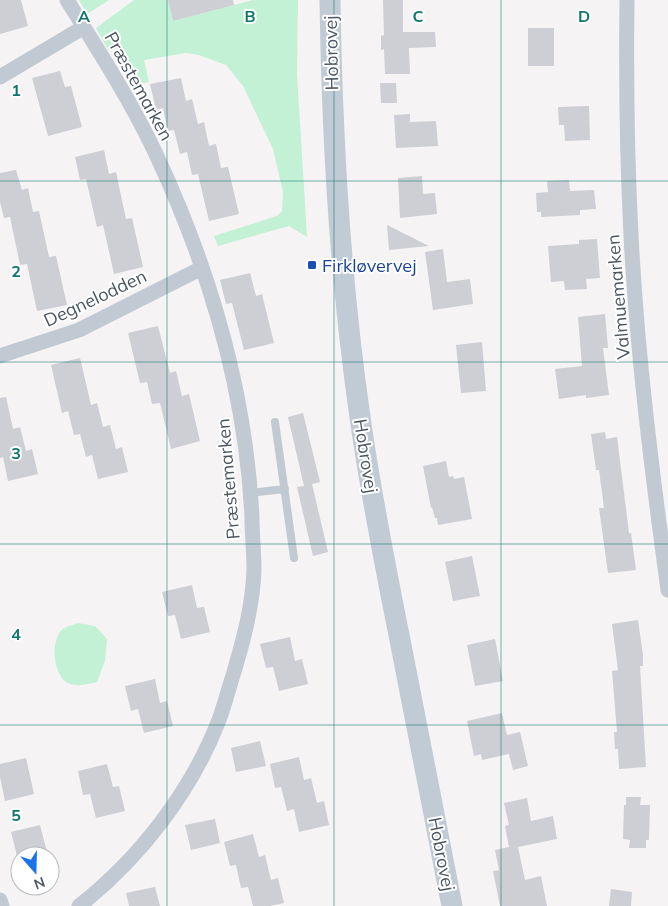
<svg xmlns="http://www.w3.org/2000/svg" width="668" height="906" font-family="Mulish,sans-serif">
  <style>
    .green { fill: #c3f1d5 }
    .building { fill: #cdcfd5 }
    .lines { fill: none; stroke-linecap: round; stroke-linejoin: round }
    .lane { stroke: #c1cad2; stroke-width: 8 }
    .street { stroke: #c1cad2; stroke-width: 15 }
    .secondary { stroke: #c1cbd6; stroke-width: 21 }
    .grid { fill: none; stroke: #0f766e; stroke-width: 1; stroke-opacity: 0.55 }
    .transit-dot { fill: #1a4fb4; stroke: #fff; stroke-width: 2 }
    .labels { text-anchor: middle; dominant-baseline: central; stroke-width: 4; stroke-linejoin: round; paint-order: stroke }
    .street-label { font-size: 18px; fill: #4a5661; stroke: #fff }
    .transit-label { font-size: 18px; fill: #164399; stroke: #fff; text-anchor: start }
    .grid-label { font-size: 16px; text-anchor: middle; font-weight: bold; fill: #0f766e; stroke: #fff; stroke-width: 4; stroke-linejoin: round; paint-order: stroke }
  </style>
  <rect width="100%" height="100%" fill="#f5f3f3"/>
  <path class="green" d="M79,0H109L87,14Z
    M134,0H168L173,21L253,0H298L297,73L307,237L289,226L218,246L214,236L277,216L282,211L283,192L273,149L243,86L226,65L199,55L186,53L144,60L149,82L132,86L114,58L116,54L112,49L109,51L96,28Z
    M78,623L95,626L107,639L105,661L97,682C87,684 76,688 66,682C53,673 50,639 63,629C67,626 74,625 78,623Z"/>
  <path class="building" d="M0,0H21L28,26L0,34Z
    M168,0H233L234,5L173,21Z
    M383,0H403V32H435L436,47L409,48L410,74H385L384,49L381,50V36L384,35Z
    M528,28H554V66H528Z
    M60,71L65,87L71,86L82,127L48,136L32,78Z
    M181,78L186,101L192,99L198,124L204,122L209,146L216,144L221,168L228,167L239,214L209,221L198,174L192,175L187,152L180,154L174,130L168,131L163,108L156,110L150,84Z
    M380,83H396L397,103H381Z
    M589,106L590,140L565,141L564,125H559L558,107Z
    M410,114V122L436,121L438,146L396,148L394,115Z
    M104,150L109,174L116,172L126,219L132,218L143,267L114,274L103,225L97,227L86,179L80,180L75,157Z
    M16,170L22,190L28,188L33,212L39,211L49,257L56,256L67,305L37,311L27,264L20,265L10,217L4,218L0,202V173Z
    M422,176L423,194L435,193L437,214L400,218L398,178Z
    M569,180L570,191L594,190L596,209L580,210V215L541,217V212H537L536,193L548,192L547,181Z
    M387,225L429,246L389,250Z
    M597,239L600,278L586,279L587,289L565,290L564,281L551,282L548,246L579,244V240Z
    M443,249L447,282L470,279L473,304L433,310L425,252Z
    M250,273L256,296L262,294L274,343L244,350L232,303L226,304L220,280Z
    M605,314L608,348H603L609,395L586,398V395L559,399L555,369L582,366L578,317Z
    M158,326L170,373L176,371L182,396L189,394L200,441L171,449L160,403L152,404L147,382L140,383L128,333Z
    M482,342L486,391L461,393L456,345Z
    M80,358L91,405L97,403L103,427L110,425L116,449L122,447L128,472L98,479L92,455L86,457L80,434L74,435L68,411L62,413L51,365Z
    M6,397L13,429L20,427L26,451L32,449L38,474L8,481L3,457L0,458V398Z
    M303,413L320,482L312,484L328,552L313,556L297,487L304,486L288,417Z
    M605,432L606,439L617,437L629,533H631L636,570L608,573L599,508H604L599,470H596L591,434Z
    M446,461L449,477L453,476L454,479L464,477L472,519L438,525L437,518H435L432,507L431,508L423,466Z
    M472,556L480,596L453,601L445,562Z
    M192,585L197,608L204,607L210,632L181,639L175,615L168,616L162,592Z
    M638,620L643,655V666H640L646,767L619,769L618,749H615L614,732H617L612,671L618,670L612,624Z
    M290,637L295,661L302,659L308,684L279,691L273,667L266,668L260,644Z
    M495,639L503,681L475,686L467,645Z
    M155,679L160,703L167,701L173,726L144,733L138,709L131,711L125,686Z
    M502,713L507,735L520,732L528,766L513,770L509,754L482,760L481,754L474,756L467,721Z
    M260,741L266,766L236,772L231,748Z
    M299,757L304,780L311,778L317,803L324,801L329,825L299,832L294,809L287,811L281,787L275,788L270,764Z
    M26,758L34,794L5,801L0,777V764Z
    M107,764L113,787L119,786L125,811L96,818L90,794L83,795L78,771Z
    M626,797H641L640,805H650L649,840H646V848H629L630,840L623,839L624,805H626Z
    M527,798L531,821L553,816L557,839L518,847L525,880L541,876L547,906H500L493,871L499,870L495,850L509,847L505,826L509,825L504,803Z
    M215,819L220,843L191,850L185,825Z
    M40,825L48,856H17L11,832Z
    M253,834L259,857L265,855L271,880L278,878L284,903L270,906H253L248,887L241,888L236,865L230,866L224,842Z
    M155,887L160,906H129L126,893Z
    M611,889L632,892L631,906H609Z"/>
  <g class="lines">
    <path class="lane" d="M275,422L294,558
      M250,493L285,489"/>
    <path class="street" d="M67,0C98,50 130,99 155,152C209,267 246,391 252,518C252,535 254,552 254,569C253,604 244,638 234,672C229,687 225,704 219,720C191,792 140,858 79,906
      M627,0C626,78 627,157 631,235C637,354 652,472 668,590
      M0,77L84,27
      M0,356L79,330L202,268
      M0,900L2,906"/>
    <path class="secondary" d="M330,0C332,140 340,279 360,417C370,489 384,560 398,630C416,722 434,814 452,906"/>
  </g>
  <path class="grid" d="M167,0V906M334,0V906M501,0V906M0,181H668M0,362H668M0,544H668M0,725H668"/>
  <rect class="transit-dot" x="307" y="260" width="10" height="10" rx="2.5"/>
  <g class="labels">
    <g class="street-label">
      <text transform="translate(331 53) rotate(-91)">Hobrovej</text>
      <text transform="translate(139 86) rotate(61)">Præstemarken</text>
      <text transform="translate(618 297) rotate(-95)">Valmuemarken</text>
      <text transform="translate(95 298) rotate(-25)">Degnelodden</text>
      <text transform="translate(366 456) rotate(81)">Hobrovej</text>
      <text transform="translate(228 479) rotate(-95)">Præstemarken</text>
      <text transform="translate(442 854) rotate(79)">Hobrovej</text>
    </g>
    <g class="transit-label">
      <text x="322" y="265">Firkløvervej</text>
    </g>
  </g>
  <g class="grid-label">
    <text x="84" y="22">A</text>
    <text x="250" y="22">B</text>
    <text x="418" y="22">C</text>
    <text x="584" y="22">D</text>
    <text x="16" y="96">1</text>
    <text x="16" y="277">2</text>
    <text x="16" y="459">3</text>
    <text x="16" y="640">4</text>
    <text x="16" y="821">5</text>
  </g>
  <g transform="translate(35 871) rotate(160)"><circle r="24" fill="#ffffff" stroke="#b7bbc0"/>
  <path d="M0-4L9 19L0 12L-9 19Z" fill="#1a73e8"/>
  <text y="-8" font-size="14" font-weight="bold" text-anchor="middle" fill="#4a5661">N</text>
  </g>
</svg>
